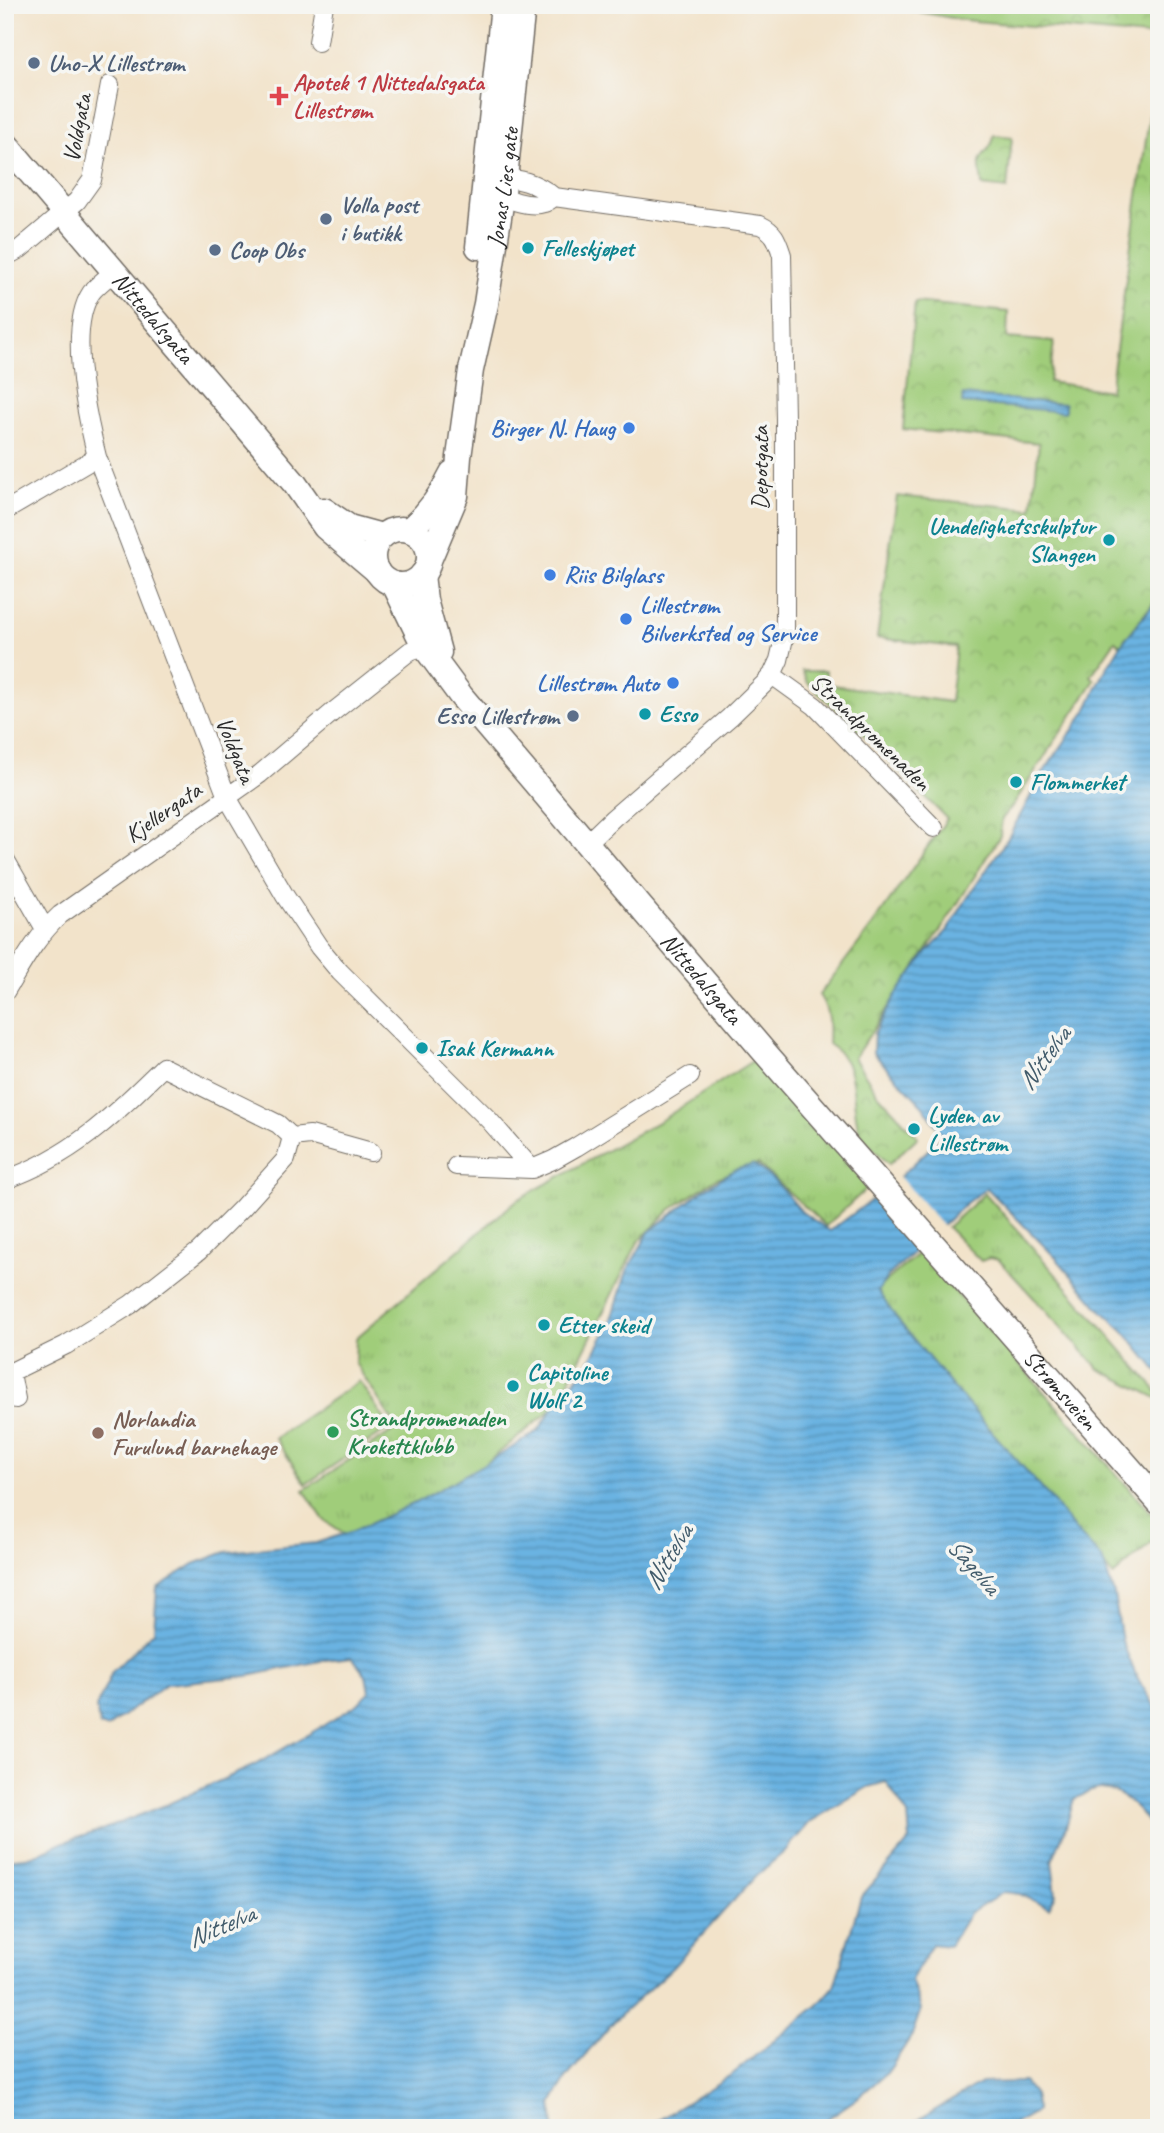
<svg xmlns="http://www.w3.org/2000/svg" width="1164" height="2133" font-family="Caveat,sans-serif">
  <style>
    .grass { fill: url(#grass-tufts); stroke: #667c52; stroke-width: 2 }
    .park { fill: url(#park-crowns); stroke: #667c52; stroke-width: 2 }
    .garden { fill: #a0cd7a; stroke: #667c52; stroke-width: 2 }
    .water { fill: url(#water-rules); stroke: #4a6f86; stroke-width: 2 }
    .pier { fill: #f2e3ca }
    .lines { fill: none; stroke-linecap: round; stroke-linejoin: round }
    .street-casing { stroke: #716b63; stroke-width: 20 }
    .secondary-casing { stroke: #716b63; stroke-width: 27 }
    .street { stroke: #fff; stroke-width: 18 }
    .secondary { stroke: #fff; stroke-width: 24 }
    .service-dot { fill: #5c6f8a; stroke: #f6f6f2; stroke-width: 2.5 }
    .health-dot { fill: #e0444e; stroke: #f6f6f2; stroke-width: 2.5 }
    .culture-dot { fill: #0f9aa8; stroke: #f6f6f2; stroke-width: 2.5 }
    .shop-dot { fill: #3f7fe0; stroke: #f6f6f2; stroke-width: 2.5 }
    .leisure-dot { fill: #2e9e5b; stroke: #f6f6f2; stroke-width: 2.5 }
    .education-dot { fill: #8d6e63; stroke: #f6f6f2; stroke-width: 2.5 }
    .labels { text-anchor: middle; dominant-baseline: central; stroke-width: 7; stroke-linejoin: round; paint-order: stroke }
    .service-label { font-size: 24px; font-weight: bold; fill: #4e5e75; stroke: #f6f6f2; text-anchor: start }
    .health-label { font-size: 24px; font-weight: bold; fill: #be3a42; stroke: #f6f6f2; text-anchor: start }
    .street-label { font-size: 24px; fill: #2b2b2b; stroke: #f6f6f2 }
    .culture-label { font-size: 24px; font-weight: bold; fill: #0d838f; stroke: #f6f6f2; text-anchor: start }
    .shop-label { font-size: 24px; font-weight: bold; fill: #366cbe; stroke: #f6f6f2; text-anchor: end }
    .leisure-label { font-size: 24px; font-weight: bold; fill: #27864d; stroke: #f6f6f2; text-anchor: start }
    .education-label { font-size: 24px; font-weight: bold; fill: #785e54; stroke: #f6f6f2; text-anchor: start }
    .water-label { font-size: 26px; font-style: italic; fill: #415b6b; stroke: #f6f6f2 }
  </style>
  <defs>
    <pattern id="grass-tufts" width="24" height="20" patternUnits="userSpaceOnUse" patternTransform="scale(1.75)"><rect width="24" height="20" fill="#a0cd7a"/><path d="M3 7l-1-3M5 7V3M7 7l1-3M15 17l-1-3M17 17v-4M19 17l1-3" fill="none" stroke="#8ab06a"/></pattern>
    <pattern id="park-crowns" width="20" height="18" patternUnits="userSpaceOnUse" patternTransform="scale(1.75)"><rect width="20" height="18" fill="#a0cd7a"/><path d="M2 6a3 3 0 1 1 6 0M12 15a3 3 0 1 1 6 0" fill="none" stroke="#8ab06a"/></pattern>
    <pattern id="water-rules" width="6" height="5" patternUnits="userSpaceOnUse" patternTransform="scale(1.75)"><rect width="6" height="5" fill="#6ab3e2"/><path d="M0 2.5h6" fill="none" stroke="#5792b7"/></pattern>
  </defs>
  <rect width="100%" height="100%" fill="#f6f6f2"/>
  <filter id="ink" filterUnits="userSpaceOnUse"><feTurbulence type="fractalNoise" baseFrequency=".0143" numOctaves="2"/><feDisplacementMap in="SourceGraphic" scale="14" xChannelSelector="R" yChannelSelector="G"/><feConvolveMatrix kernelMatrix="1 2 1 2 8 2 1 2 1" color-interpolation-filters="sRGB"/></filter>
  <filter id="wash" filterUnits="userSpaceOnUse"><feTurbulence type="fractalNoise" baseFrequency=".00686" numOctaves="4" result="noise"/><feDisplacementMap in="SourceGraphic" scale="28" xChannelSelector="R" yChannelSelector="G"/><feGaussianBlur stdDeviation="1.57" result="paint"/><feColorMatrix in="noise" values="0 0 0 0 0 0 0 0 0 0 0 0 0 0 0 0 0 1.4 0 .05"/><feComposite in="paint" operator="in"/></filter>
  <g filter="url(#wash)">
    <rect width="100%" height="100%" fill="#f2e3ca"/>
    <path class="grass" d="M763,1054L873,1183L826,1226L758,1164L717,1178L670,1210L638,1242L557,1405L457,1487L362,1545L324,1520L304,1490L397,1428L355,1363L356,1338L517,1200L660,1121Z
      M985,1193L1159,1393V1399L1099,1369L999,1260L989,1258L981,1261L947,1227Z
      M920,1252L1159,1522V1536L1113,1576L870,1295Z"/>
    <path class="park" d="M881,5H1159V37L963,20Z
      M1159,49V595L1121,645L1115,641L1091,676L1095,680L1013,805L1002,819L1000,836L944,925L854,1058L877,1093L918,1137L889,1164C881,1156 862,1140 859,1130C849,1099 862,1065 828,1044C829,1025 830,1011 819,995L872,926L947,819L866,737L807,682L802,671H826V684L950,702L956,647L877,638L897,496L1032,509L1039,443L903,429L915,302L1008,312L1007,338L1054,342L1049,382L1110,391Z
      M994,135L1012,137L1007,189L982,186C982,178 979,169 980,162C983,150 992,151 994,135Z"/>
    <path class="garden" d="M359,1381L390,1427L306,1484L275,1438Z"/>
    <path class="water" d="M963,395L1065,404V412L962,403Z
      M1159,597V1373L1124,1331L1100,1309L1057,1259L987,1188L966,1203L888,1276L878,1291L897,1319L952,1386L1052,1500L1074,1529L1102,1558L1114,1595L1122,1641L1137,1678L1159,1712V1836C1143,1817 1126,1789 1100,1789C1092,1789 1082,1796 1074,1799L1066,1827L1052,1861L1056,1895L1049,1908L1020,1894L1004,1892L969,1914L949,1946L932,1944L911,1980L921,2009L912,2035L888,2072L856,2099L814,2128H646L734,2073L818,2005L834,1987L861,1897L910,1840L908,1815L886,1782L868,1787L810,1822L785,1851L755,1877L672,1968L615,2020L567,2077L552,2103L554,2128H5V1859L33,1856L64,1842L99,1831L168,1804L253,1766L321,1727L358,1704L369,1692L366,1675L352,1657L325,1660L248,1676L166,1684L107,1728L100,1726L96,1708L112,1672L154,1631L157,1588L194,1564L226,1552L316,1543L353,1531L415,1503L505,1452L538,1431L557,1402L589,1363L611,1322L627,1271L649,1232L703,1190L734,1170L754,1164L776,1182L802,1212L830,1231L889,1187L943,1136L924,1107L873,1053L874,1034L895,996L925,955L947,931L966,900L1008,838L1043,773L1086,711L1105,671L1122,643Z
      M1024,2082L1034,2095L1037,2111L1007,2128H905L981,2083Z"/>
    <path class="pier" d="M897,1174L945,1229L923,1250L886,1184Z"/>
  </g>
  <g filter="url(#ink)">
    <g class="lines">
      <defs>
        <path id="street" d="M318,42L324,5
          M496,181C514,174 540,185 554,197L760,225C775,232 777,240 782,255L785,419V634L779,660L772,675L764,684L730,717L613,818L586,844
          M492,191C505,199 529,208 544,203C548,202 551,199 554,197
          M5,257L20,249L64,212L77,201L92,180L110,85
          M115,271C107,278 97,285 91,293C67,329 87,417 97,457L227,797L285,896L319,947L340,972L489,1120L532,1169
          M5,511L97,457
          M772,675L815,706L934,828
          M5,859L45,929
          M5,992C22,964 36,937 60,915L260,774L333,712L410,651L434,642
          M292,1137L310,1135L371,1152
          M456,1166L532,1169L553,1160L576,1147L690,1076
          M5,1180C73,1156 113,1116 163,1067L278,1124L292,1137L286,1159L242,1208L199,1251L130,1305L66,1345L5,1375
          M11,1373L16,1399"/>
        <g id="secondary">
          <path id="s1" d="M5,143L295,484L325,527L377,571"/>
          <path d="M478,247L503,5"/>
          <path d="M324,510L349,527L382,536"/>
          <circle cx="401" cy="557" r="28"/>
          <path d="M409,530C428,514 441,496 452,473"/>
          <path id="s2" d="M429,560L456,496L459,457L471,370L486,304L505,178L523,5"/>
          <path d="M422,575L425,600L439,652"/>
          <path id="s3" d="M394,584L424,646L461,696L761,1048L1159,1502"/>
        </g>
      </defs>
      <use href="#street" class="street-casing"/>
      <use href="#secondary" class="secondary-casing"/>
      <use href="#street" class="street"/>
      <use href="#secondary" class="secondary"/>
    </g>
  </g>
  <g class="service-dot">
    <circle cx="34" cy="63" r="7"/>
    <circle cx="326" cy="219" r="7"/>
    <circle cx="215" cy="250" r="7"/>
    <circle cx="573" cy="716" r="7"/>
  </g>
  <path class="health-dot" d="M275.5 85.5h7v7h7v7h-7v7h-7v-7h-7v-7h7z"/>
  <g class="culture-dot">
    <circle cx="528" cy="248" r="7"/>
    <circle cx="1109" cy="540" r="7"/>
    <circle cx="645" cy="714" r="7"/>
    <circle cx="1016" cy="782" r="7"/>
    <circle cx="422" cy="1048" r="7"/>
    <circle cx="914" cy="1129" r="7"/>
    <circle cx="544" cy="1325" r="7"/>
    <circle cx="513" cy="1386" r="7"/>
  </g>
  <g class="shop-dot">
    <circle cx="629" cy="428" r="7"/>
    <circle cx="550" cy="575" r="7"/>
    <circle cx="626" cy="619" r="7"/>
    <circle cx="673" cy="683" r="7"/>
  </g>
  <circle class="leisure-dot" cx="333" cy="1432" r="7"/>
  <circle class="education-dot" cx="98" cy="1433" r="7"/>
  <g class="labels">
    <g class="service-label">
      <text x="48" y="63">Uno-X Lillestrøm</text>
      <text x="340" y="205">Volla post<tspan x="340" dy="28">i butikk</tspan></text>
      <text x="229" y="250">Coop Obs</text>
      <text x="559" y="716" text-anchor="end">Esso Lillestrøm</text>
    </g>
    <g class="health-label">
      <text x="293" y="82">Apotek 1 Nittedalsgata<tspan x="293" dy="28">Lillestrøm</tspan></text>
    </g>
    <g class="street-label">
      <text transform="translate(77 128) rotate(-79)">Voldgata</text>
      <text stroke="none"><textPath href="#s2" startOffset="382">Jonas Lies gate</textPath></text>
      <text stroke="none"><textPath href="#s1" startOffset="229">Nittedalsgata</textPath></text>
      <text transform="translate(760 468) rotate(-90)">Depotgata</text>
      <text transform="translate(871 732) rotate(44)">Strandpromenaden</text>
      <text transform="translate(236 750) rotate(68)">Voldgata</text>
      <text transform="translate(163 812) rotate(-35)">Kjellergata</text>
      <text stroke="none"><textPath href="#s3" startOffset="502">Nittedalsgata</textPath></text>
      <text stroke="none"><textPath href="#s3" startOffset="1048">Strømsveien</textPath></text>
    </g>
    <g class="culture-label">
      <text x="542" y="248">Felleskjøpet</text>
      <text x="1095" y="526" text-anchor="end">Uendelighetsskulptur<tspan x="1095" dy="28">Slangen</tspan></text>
      <text x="659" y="714">Esso</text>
      <text x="1030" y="782">Flommerket</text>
      <text x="436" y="1048">Isak Kermann</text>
      <text x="928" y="1115">Lyden av<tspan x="928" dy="28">Lillestrøm</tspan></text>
      <text x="558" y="1325">Etter skeid</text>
      <text x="527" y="1372">Capitoline<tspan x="527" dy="28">Wolf 2</tspan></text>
    </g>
    <g class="shop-label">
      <text x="615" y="428">Birger N. Haug</text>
      <text x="564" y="575" text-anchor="start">Riis Bilglass</text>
      <text x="640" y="605" text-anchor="start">Lillestrøm<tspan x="640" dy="28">Bilverksted og Service</tspan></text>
      <text x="659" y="683">Lillestrøm Auto</text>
    </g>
    <g class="leisure-label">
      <text x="347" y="1418">Strandpromenaden<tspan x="347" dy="28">Krokettklubb</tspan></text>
    </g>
    <g class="education-label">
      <text x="112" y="1419">Norlandia<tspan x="112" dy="28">Furulund barnehage</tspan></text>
    </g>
    <g class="water-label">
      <text transform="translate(1044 1058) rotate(-54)">Nittelva</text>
      <text transform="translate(668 1557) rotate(-59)">Nittelva</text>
      <text transform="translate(974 1566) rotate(49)">Sagelva</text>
      <text transform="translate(221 1926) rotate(-23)">Nittelva</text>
    </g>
  </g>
  <rect width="1164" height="2133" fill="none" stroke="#f6f6f2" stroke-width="28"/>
</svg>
